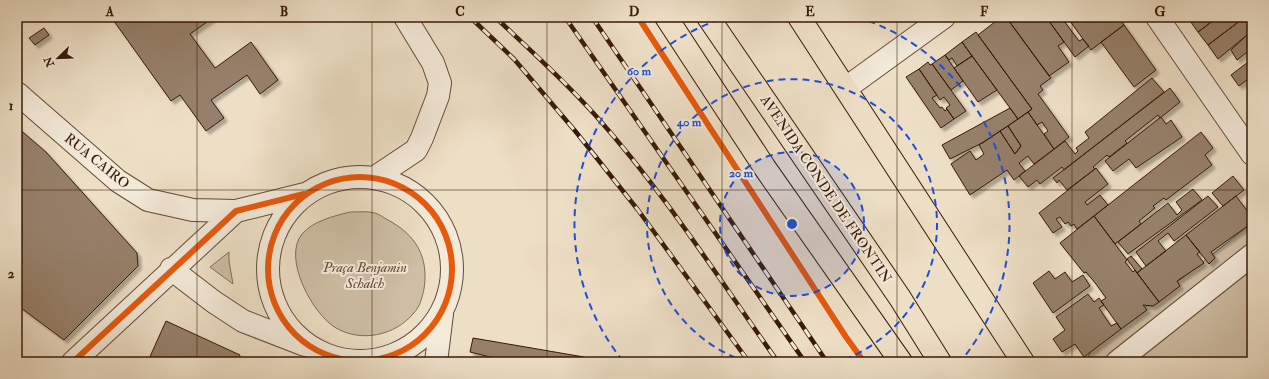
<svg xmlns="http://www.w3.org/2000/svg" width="1269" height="379" font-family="'IM FELL Double Pica',serif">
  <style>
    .green { fill: #cebea5; stroke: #826c56 }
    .building { fill: #96806a; stroke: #371a06; filter: url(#shadow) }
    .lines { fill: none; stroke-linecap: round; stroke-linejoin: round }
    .minor-casing { stroke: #644b36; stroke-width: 24 }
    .highway-casing { stroke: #371a06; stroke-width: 24 }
    .minor { stroke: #f3eada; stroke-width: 22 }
    .highway { stroke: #eddfc6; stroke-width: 22 }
    .rail-casing { stroke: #371a06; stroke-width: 4.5 }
    .rail { stroke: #f3eada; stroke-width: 3; stroke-dasharray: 9; stroke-linecap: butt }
    .cycleway-casing { stroke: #f3eada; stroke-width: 8 }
    .cycleway { stroke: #e8590c; stroke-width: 6 }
    .grid { fill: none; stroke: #371a06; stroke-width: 1; stroke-opacity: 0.55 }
    .ring { fill: none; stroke: #1d4ed8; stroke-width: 2; stroke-dasharray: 7 5 }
    .labels { text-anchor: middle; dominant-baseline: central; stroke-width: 4; stroke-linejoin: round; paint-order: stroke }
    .street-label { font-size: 14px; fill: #371a06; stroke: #f3eada }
    .park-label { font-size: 14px; font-style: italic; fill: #644b36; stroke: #f3eada }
    .centre { fill: #1d4ed8; stroke: #f3eada; stroke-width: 2 }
    .ring-label { font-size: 12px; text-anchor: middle; font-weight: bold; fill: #1d4ed8; stroke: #f3eada; stroke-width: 4; stroke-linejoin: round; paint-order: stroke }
    .neatline { fill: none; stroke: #371a06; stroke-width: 1.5 }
    .grid-label { font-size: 13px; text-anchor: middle; font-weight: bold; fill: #371a06 }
  </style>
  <defs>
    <filter id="shadow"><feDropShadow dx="3.5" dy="3.5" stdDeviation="1" flood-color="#0004"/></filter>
  </defs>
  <rect width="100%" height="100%" fill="#eddfc6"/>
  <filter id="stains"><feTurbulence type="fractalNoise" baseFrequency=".005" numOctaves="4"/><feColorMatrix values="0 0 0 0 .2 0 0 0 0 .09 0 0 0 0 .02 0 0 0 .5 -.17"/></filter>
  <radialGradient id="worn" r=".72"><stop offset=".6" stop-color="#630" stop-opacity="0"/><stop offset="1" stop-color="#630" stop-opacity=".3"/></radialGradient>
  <path class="green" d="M350,212C358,212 368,211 375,213C379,214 384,218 388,220C416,235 429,257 424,289C422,298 420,307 413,314C395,335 362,343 336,328C313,315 282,258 302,234C313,221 334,216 350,212Z
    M1252,223V362H1086L1091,350Z
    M229,252V261L233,284L210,267Z"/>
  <path class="building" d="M111,17H214L190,34L215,68L251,42L278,80L260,94L247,75L211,100L224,118L206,131L180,95L171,101Z
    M999,17H1006L1051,78L1040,86L1043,90L1038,94L1069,137L1054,149L1044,134L1048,131L1042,122L1037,125L1028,112L1032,109L978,35L1000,18Z
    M1006,17H1046L1064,42L1058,46L1069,62L1049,76Z
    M1046,17H1061L1079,41L1083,39L1089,46L1075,57Z
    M1067,17H1118L1124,25L1091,50Z
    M1190,17H1218L1198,32L1188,18Z
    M1218,17H1245L1208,45L1198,32Z
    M1245,17H1252V37L1249,38L1247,35L1218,59L1208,45Z
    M1124,25L1156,70L1134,87L1101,42Z
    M44,28L49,35L35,45L29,38Z
    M976,32L1032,109L1018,119L962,42Z
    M1247,35L1249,38L1252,37V48L1237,60L1231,50Z
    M962,42L972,56L957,66L952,58L949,60L945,55Z
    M945,55L963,81L951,90L932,64Z
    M972,56L997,90L978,102L954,68Z
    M1252,59V84L1248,79L1239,86L1231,75Z
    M928,62L930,65L932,64L966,111L954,119L946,108L950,105L944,97L940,100L919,69Z
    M919,69L937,95L932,98L940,108L942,107L945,111L947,109L954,119L941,128L906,77Z
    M1152,78L1164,92L1064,170L1062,167L1040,184L1037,180L1028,187L1019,176L1065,141L1075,154L1078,151L1076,148L1089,138L1085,132Z
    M1170,88L1180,102L1160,118L1158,115L1125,141L1127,143L1109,157L1107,155L1093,167L1095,169L1067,190L1059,180L1057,183L1053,178Z
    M1010,108L1018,119L984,142L950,159L942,145Z
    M1028,112L1054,149L1034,164L1028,156L1019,163L1025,171L1014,180L1007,170L970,195L951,164L970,151L976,160L984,154L979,145L1000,131L1015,154L1021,146L1008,126Z
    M1161,117L1166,124L1171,120L1182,137L1136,168L1129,159L1113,171L1105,161Z
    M1008,126L1021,146L1015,154L1000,131Z
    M17,127L46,152L137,253L138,266L64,340L17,305Z
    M1201,132L1213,148L1205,155L1212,165L1166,200L1164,198L1153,206L1155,208L1139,221L1141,224L1115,244L1094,216Z
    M1096,168L1108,184L1085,202L1087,205L1100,195L1108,205L1077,229L1074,224L1071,226L1068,222L1065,224L1060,217L1056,219L1062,227L1053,233L1039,213Z
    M1233,176L1244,190L1223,206L1212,193Z
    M1193,189L1202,200L1128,254L1118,242L1168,203L1177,215L1182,210L1176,202Z
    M1208,196L1218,207L1174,241L1168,233L1158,241L1166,251L1146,266L1136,252Z
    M1236,196L1252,217V223L1211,252L1215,258L1209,264L1186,235Z
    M1094,216L1127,260L1125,262L1133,272L1135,270L1159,302L1153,306L1143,305L1147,310L1121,329L1101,301L1106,298L1096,284L1086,272L1084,273L1060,243Z
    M1186,235L1200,252L1197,254L1204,263L1177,281L1180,286L1159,302L1137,273Z
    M1131,256L1142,269L1137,273L1127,259Z
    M1049,271L1055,279L1065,272L1072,282L1083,275L1090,286L1053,313L1033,283Z
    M1088,294L1094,302L1099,298L1104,305L1099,308L1111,326L1117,323L1121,329L1084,357L1075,344L1062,352L1053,339L1065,330L1056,317Z
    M166,321L240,355L237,362L148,361Z
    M473,338L584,357L583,362H517L494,358L470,352Z"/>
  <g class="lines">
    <defs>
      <path id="minor" d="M1157,17L1252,154
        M846,88L944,17
        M17,93L118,181L148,200L193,210L236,211
        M268 269a92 92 0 1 1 184 0a92 92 0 1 1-184 0Z
        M374,178L416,150L422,138L438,96L440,83L433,63L405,17
        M171,269L214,302L243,321L305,345
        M73,362L236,211L305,194
        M436,362L442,314
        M1117,362L1252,255"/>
      <path id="highway" d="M666,17L765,168L901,362
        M708,17L900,298L940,362
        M799,17L1023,362"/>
    </defs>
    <use href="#minor" class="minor-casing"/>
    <use href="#highway" class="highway-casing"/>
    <use href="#minor" class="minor"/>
    <use href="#highway" class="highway"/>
    <defs>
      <path id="rail" d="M470,17L514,59L576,132L638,210L749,362
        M495,17C529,49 565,81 596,116C664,192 719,279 778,362
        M565,17L805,362
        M592,17L827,362"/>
    </defs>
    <use href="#rail" class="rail-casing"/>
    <use href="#rail" class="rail"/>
    <defs>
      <path id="cycleway" d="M638,17L846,337L864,362
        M268 269a92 92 0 1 1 184 0a92 92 0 1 1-184 0Z
        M73,362L236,211L304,194"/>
    </defs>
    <use href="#cycleway" class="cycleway-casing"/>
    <use href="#cycleway" class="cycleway"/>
  </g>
  <path class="grid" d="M197,17V362M372,17V362M547,17V362M722,17V362M897,17V362M1072,17V362M17,190H1252"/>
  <circle cx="792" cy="224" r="72" fill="#1d4ed8" fill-opacity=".12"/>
  <g class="ring">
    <circle cx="792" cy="224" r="72"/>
    <path d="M747 362A145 145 0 1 1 837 362"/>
    <path d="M623 361A217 217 0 0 1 727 17M857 17A217 217 0 0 1 961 361"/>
  </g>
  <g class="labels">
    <g class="street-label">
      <text transform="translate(97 161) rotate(39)">RUA CAIRO</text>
      <text transform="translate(826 189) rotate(56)">AVENIDA CONDE DE FRONTIN</text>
    </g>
    <g class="park-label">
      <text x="365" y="267">Praça Benjamin<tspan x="365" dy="16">Schalch</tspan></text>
    </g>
  </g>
  <circle cx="792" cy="224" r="6" class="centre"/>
  <g class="ring-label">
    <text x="639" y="75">60 m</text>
    <text x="689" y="126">40 m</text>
    <text x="741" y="177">20 m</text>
  </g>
  <rect width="1269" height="379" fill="none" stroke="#eddfc6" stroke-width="44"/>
  <g transform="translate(58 58) rotate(247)" stroke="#f3eada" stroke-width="3" paint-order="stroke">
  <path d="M0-3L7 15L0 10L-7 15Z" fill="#371a06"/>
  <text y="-6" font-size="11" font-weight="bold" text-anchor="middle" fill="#371a06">N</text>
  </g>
  <rect x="22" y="22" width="1225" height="335" class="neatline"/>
  <g class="grid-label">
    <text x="110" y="16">A</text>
    <text x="284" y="16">B</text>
    <text x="460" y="16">C</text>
    <text x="634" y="16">D</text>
    <text x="810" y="16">E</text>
    <text x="984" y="16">F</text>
    <text x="1160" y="16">G</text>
    <text x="11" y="110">1</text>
    <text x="11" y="278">2</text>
  </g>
  <rect width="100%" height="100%" filter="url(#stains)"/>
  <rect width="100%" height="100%" fill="url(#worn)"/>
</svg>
